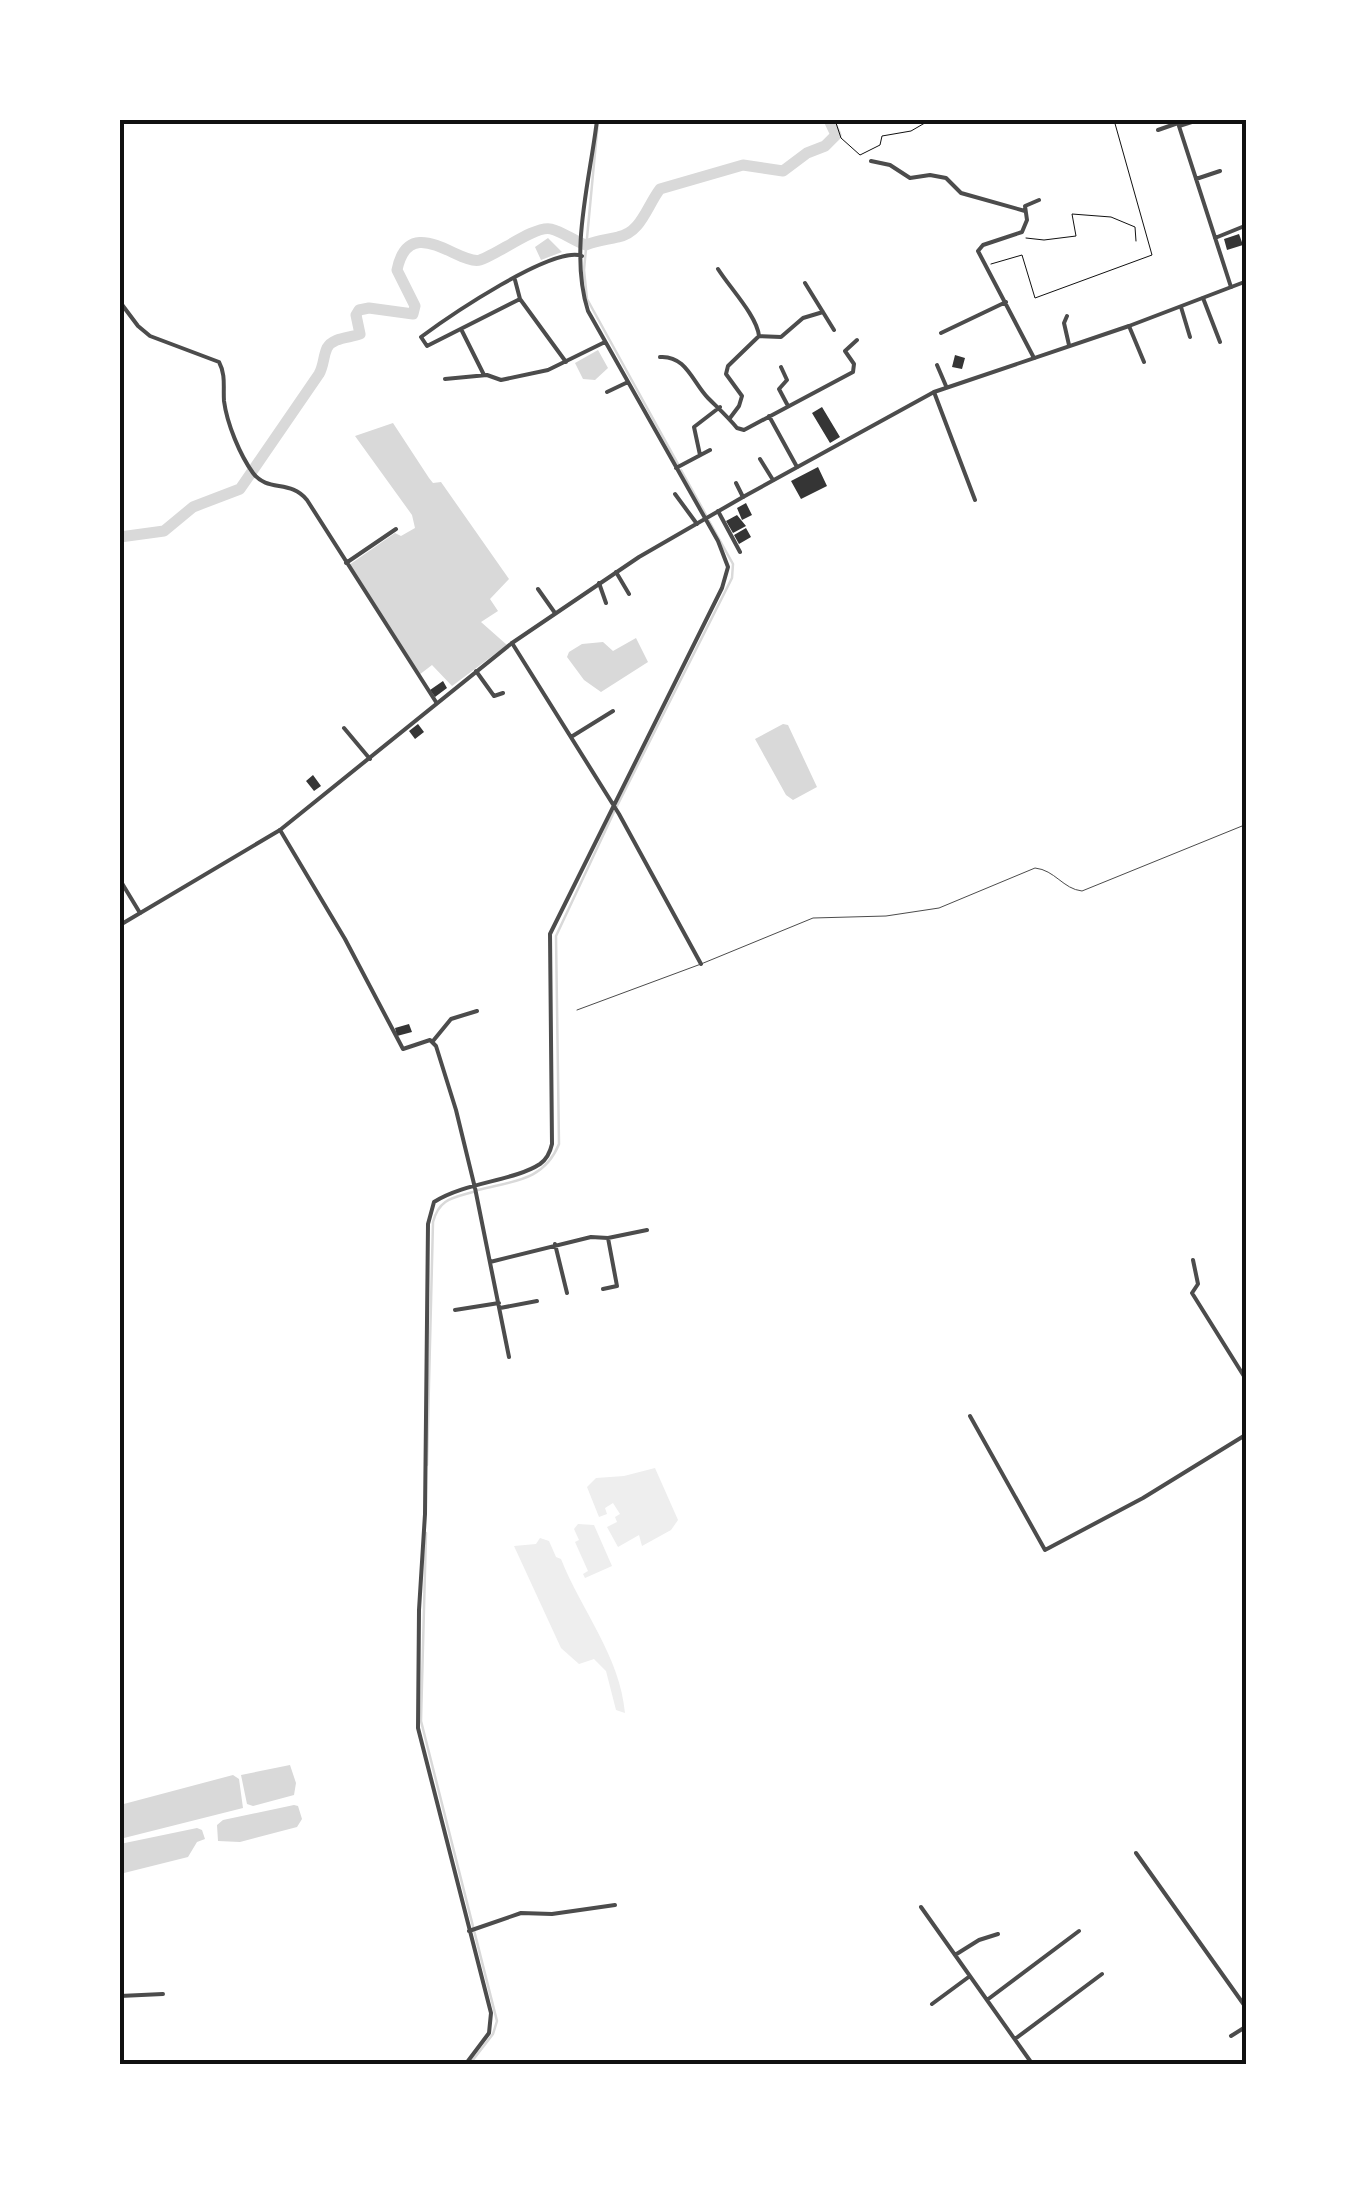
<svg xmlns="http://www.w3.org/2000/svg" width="1367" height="2185" font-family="'Archivo Narrow',sans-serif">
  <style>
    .green { fill: #eee }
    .water { fill: #d9d9d9 }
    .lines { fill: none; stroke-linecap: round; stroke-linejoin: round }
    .stream { stroke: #d9d9d9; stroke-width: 2.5 }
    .river { stroke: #d9d9d9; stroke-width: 11 }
    .building { fill: #353535 }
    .path { stroke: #111; stroke-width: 1 }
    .service { stroke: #4c4c4c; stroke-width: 1 }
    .minor { stroke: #4c4c4c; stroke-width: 4 }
    .tertiary { stroke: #4c4c4c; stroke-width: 4 }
    .neatline { fill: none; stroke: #111; stroke-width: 4 }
  </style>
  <rect width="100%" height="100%" fill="#fff"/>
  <path class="green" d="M655,1468L678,1520L671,1530L642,1546L639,1535L618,1547L607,1527L617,1522L615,1517L620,1514L613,1503L605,1508L607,1514L599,1517L587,1487L596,1478L624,1476Z
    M578,1524L594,1525L612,1566L585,1578L583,1574L588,1571L575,1542L579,1540L574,1529Z
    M540,1538L549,1541L556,1557L561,1559C581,1610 620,1656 625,1713L616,1710L606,1671L594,1659L579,1664L561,1648L514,1546L536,1544Z"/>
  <path class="water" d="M548,238L562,252L541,260L535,247Z
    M598,350L608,368L595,380L583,379L575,363Z
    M393,423L429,478L433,483L441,482L509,579L490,599L498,611L481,622L507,645L452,686L432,665L419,675L349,565L395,533L401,536L415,528L412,515L355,436Z
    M636,638L648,662L601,692L584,680L567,657L569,652L582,644L603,642L613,651Z
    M783,724L788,725L817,787L793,800L786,795L755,739Z
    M290,1765L296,1783L294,1795L253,1806L247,1804L241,1775Z
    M233,1775L239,1779L243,1808L120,1839V1805Z
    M294,1805L298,1806L302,1819L297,1827L240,1842L218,1841L217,1825L223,1820Z
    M197,1828L202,1830L205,1839L197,1842L188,1857L120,1874V1844Z"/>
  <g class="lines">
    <path class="stream" d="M598,121L584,270L587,299L678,464
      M681,470L706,515
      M617,806L732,578L733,564L709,521
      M478,1190C513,1181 544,1181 559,1144L556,936L614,812
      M427,1465L433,1222C439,1199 452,1198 473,1192
      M426,1533L421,1721L497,2021L493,2034L469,2065"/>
    <path class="river" d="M120,537L164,531L193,507L240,489L319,374C324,365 323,357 327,348C333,337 350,338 360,334L356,315L359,310L369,308L413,314L415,306L397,270C409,211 460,266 480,260C497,255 535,225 551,229C563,232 574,241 586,245C598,240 606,240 618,237C641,233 647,206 660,189L743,165L783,171L807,153L825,146L836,135L829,120"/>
  </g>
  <path class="building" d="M1239,234L1243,245L1227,250L1224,239Z
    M955,355L965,358L962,369L952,367Z
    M822,407L840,437L830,443L812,413Z
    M818,467L827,486L801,499L791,481Z
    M746,503L752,515L742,520L737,508Z
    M737,515L746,526L733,533L726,521Z
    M746,528L751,537L739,544L734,535Z
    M443,681L447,688L435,697L430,690Z
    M418,724L424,732L415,739L409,731Z
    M313,775L321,786L314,791L306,781Z
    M409,1024L412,1032L397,1036L395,1028Z"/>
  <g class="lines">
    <path class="path" d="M835,120L841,138L860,155L880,145L882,136L911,131L930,120
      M1026,238L1044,240L1076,236L1072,214L1111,217L1135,227L1136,241
      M991,264L1022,255L1035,298L1152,255L1114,120"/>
    <path class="service" d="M577,1010L701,964L813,918L886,916L939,908L1035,868C1055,870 1063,889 1082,891L1247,824"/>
    <path class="minor" d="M1177,120L1231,287
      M1179,126L1198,120
      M1158,130L1178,123
      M871,161L890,165L910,178L930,175L946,178L961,193L1025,211
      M1196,179L1220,171
      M1215,238L1247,225
      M718,269C730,288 757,316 759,336
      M515,280L520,299
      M805,283L834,330
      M1203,298L1220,342
      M120,302L138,326L150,336L219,362C226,375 223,387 224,401C227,424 240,455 253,473C268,493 290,479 307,500L436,702
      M1181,307L1190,337
      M1067,316L1064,323L1069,345
      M1129,326L1144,362
      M462,331L484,375
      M941,333L1006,302
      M660,357C686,355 693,383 708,398C718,408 728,417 737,428L744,430L853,372L854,364L845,351L857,340
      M1034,358L978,251L983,245L1022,232L1027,220L1025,206L1039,200
      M566,362L520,299L427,346L421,337C448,317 553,245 582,256
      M937,365L946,386
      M781,367L787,380L779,389L788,406
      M445,379L487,375L501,380L548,370L605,342
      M607,392L628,382
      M934,392L975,500
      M769,416L797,467
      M730,418L739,406L742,396L726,374L728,366L759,336L781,337L803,318L823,312
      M700,455L694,427L720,407
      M760,459L773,480
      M676,468L710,450
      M736,483L743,497
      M675,494L697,524
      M718,511L740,552
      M346,563L396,529
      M616,572L629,594
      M599,583L606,603
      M538,589L555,613
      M512,643L619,814L701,964
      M476,671L494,696L503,693
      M344,728L370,759
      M571,737L613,711
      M280,830L345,939L403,1049L430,1040L436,1046L456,1110L475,1188L509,1357
      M120,880L140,913
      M433,1041L451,1019L477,1011
      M555,1244L567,1293
      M1193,1260L1198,1284L1192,1293L1247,1381
      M490,1262L591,1237L608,1238L647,1230
      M603,1289L617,1286L608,1238
      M500,1308L537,1301
      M455,1310L499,1303
      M970,1416L1045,1550L1143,1498L1247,1434
      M1136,1853L1247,2009
      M921,1907L1033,2065
      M469,1931L521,1913L552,1914L615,1905
      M955,1955L979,1940L998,1934
      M120,1996L163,1994
      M987,2000L1079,1931
      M932,2004L970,1976
      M1231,2036L1247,2026
      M1015,2039L1102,1974
      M465,2065L489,2033L491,2013L418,1728L419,1610L425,1514L428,1224L434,1202C466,1182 514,1181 540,1164C547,1159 550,1153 552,1144L550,934L722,588L728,567L718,541L588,311C569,252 590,180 597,120"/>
    <path class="tertiary" d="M120,925L280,830L512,643L639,557L743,497L934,392L1129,326L1247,281"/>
  </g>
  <rect width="1367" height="2185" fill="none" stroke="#ffffff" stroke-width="245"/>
  <rect x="122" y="122" width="1122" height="1940" class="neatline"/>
</svg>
